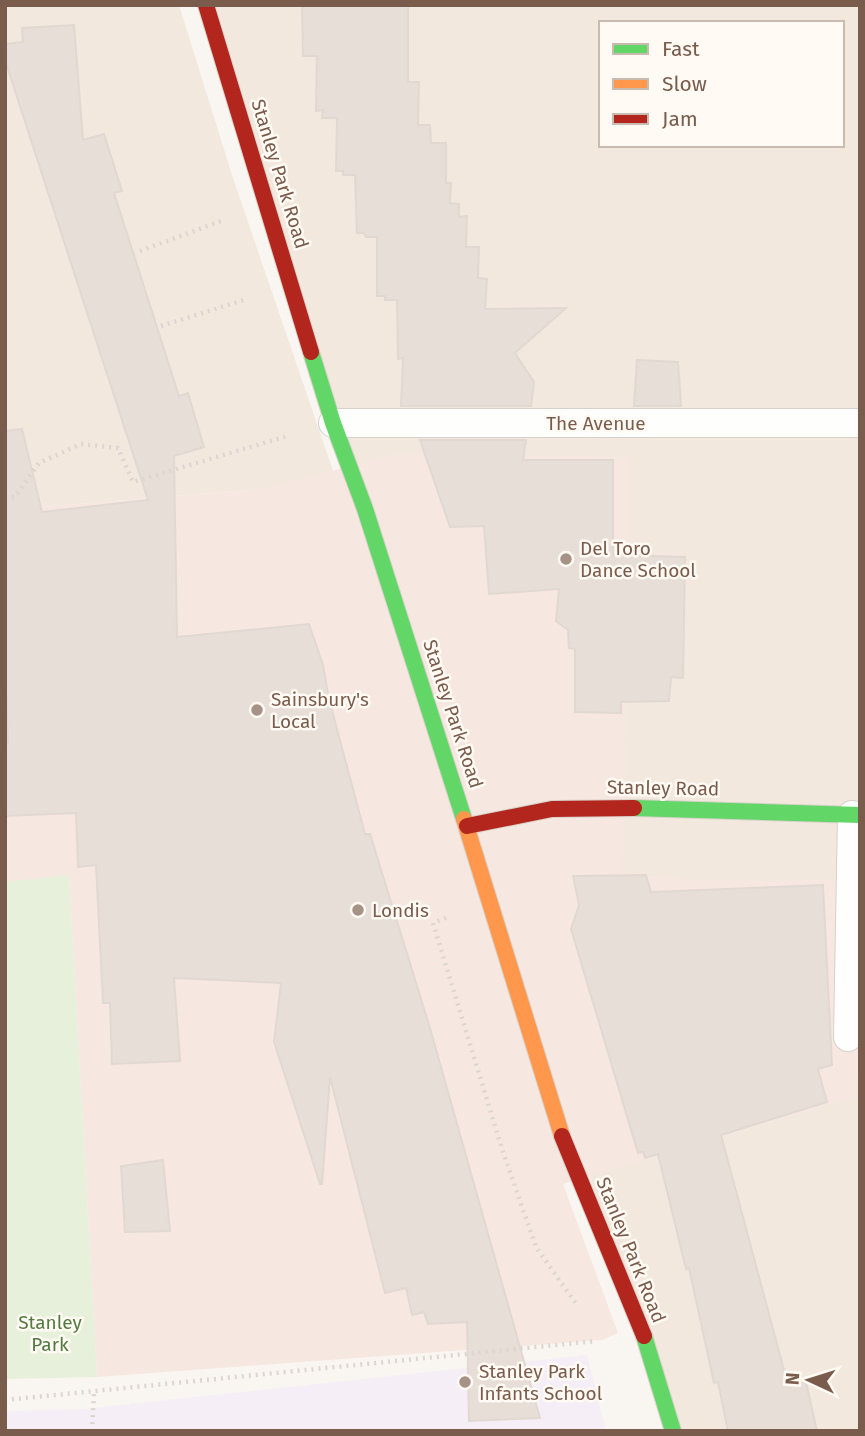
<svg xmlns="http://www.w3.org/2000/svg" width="865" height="1436" font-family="'Fira Sans',sans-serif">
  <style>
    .residential { fill: #f2e8de; fill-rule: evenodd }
    .commercial { fill: #f6e8e1 }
    .education { fill: #f6eef6 }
    .green { fill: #e7f0db }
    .building { fill: #e6ded7; stroke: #e2d8d2; stroke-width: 2 }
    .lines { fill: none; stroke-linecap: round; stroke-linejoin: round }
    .lane-casing { stroke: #d7d1cb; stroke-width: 30 }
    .fast-casing { stroke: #d9d2cb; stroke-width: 18 }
    .slow-casing { stroke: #d9d2cb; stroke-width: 18 }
    .jam-casing { stroke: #d9d2cb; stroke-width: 18 }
    .path { stroke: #dcd5d0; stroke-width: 4.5; stroke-dasharray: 2 5; stroke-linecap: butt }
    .lane { stroke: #fefefd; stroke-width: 28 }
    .fast { stroke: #63d668; stroke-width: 16 }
    .slow { stroke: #ff974d; stroke-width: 16 }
    .jam { stroke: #b3261e; stroke-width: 16 }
    .poi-dot { fill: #a69286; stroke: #fffaf3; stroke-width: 2.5 }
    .labels { text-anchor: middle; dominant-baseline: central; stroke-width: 5; stroke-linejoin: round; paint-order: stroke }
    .street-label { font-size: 19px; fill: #7a5c4d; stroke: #fffaf3 }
    .poi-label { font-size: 19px; fill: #7a5c4d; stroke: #fffaf3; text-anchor: start }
    .park-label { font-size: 19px; fill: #537a41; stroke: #fffaf3 }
  </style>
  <rect width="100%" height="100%" fill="#f9f5f0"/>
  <path class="residential" d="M5,5H179L232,175L333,471L270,488L5,510Z
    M206,5H860V1431H673ZM601,23H842V145H601Z"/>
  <path class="commercial" d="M393,454L630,457L623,873L681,879L860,881L856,1097L563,1184L618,1333L602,1340L97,1377L69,876L5,882V510L270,488Z"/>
  <path class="education" d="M587,1355L606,1431H5V1411L83,1409Z"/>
  <path class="green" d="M69,875L97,1377L5,1379V882Z"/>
  <path class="building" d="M302,5H408V82H419L418,125H430L431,143H446V183H451L450,203L459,204V217L467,216L466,247H479L478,278L487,279L485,309L566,308L515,353L534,382L531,406H401L403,358L398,359L397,300H385V296H377V237H366L364,233H357L355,175H343V171H336L337,118H322L323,110L316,111L317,56H303Z
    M74,25L83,140L104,134L122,191L114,193L179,396L188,393L204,447L174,456L177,637L309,624L323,665L329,699L365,834H370L430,1028L540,1418L469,1421L467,1322L428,1324L424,1312L412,1315L406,1288L385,1293L330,1077L322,1184H320L274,1042L281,983L174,978L180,1061L112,1064L110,1003H103L96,865L78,867L76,813L5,816V744H8L5,659V431L22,429L42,512L148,500L5,60V44L23,42L22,28Z
    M637,360L678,362L681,406H634Z
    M420,440H526L523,460H613V555L685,557L683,678L671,677L669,701L621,702V713L575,712V649L569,648L568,630L556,621L559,589L489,594L484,526L450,527Z
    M646,875L651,892L823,885L832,1065L818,1069L827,1102L721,1135L788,1385L806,1382L817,1431H728L718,1382L714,1383L689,1268L686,1269L658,1154L645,1158L643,1152L638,1153L571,929L579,905L573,876Z
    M163,1160L170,1231L125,1232L121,1166Z"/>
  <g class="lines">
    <defs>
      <path id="lane" d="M333,423H860
        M848,1037L852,815"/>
      <path id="fast" d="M311,352L333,423L365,509L464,819
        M634,808L860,815
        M644,1336L673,1431"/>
      <path id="slow" d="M464,819L562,1136"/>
      <path id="jam" d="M206,5L311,352
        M467,826L552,809L634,808
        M562,1136L644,1336"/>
    </defs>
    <use href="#lane" class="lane-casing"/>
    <use href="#fast" class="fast-casing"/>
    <use href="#slow" class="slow-casing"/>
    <use href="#jam" class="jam-casing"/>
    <path class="path" d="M140,251L221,221
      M161,326L247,299
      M5,498L15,497L39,463L81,444L118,448L133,482L287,436
      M446,918L433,923L502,1149L536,1247L577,1305
      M5,1400L596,1341
      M92,1431L94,1392"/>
    <use href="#lane" class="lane"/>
    <use href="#fast" class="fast"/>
    <use href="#slow" class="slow"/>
    <use href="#jam" class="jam"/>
  </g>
  <g class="poi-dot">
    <circle cx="566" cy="559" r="7"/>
    <circle cx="257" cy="710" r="7"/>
    <circle cx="358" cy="910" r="7"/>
    <circle cx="465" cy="1382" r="7"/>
  </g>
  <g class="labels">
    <g class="street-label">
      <text transform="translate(280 174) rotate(73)">Stanley Park Road</text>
      <text x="596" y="423">The Avenue</text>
      <text transform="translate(453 714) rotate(72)">Stanley Park Road</text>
      <text transform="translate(663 788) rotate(1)">Stanley Road</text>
      <text transform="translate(631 1250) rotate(68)">Stanley Park Road</text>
    </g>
    <g class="poi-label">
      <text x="580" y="548">Del Toro<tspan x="580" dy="22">Dance School</tspan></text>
      <text x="271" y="699">Sainsbury's<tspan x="271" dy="22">Local</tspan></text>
      <text x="372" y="910">Londis</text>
      <text x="479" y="1371">Stanley Park<tspan x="479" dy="22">Infants School</tspan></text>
    </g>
    <g class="park-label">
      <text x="50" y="1322">Stanley<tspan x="50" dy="22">Park</tspan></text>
    </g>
  </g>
  <rect width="865" height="1436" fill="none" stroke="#7a5c4d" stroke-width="14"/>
  <rect x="599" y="21" width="245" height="126" fill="#fffaf3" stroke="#cabbb1" stroke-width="2"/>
  <rect x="613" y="44" width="35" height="10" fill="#63d668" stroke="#cabbb1" stroke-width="2"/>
  <text x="662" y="56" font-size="21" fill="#7a5c4d">Fast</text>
  <rect x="613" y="79" width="35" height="10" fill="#ff974d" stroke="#cabbb1" stroke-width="2"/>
  <text x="662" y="91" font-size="21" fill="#7a5c4d">Slow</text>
  <rect x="613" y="114" width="35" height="10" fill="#b3261e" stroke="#cabbb1" stroke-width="2"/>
  <text x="662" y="126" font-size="21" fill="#7a5c4d">Jam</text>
  <g transform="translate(809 1380) rotate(274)" stroke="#fffaf3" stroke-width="5" paint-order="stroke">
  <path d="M0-5L12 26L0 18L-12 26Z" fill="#7a5c4d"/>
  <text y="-10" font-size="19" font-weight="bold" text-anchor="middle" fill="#7a5c4d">N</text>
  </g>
</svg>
